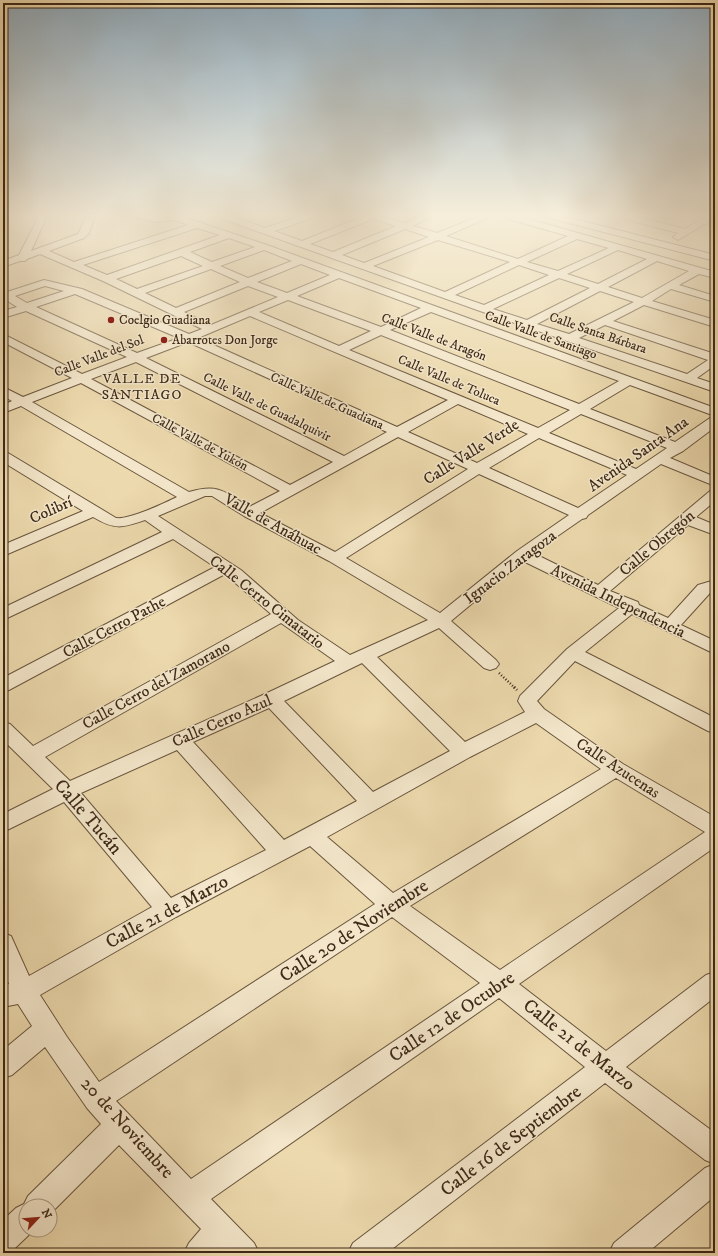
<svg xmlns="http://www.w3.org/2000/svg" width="718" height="1256" font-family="'IM FELL DW Pica',serif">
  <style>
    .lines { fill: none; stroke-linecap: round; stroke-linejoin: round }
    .minor-casing { stroke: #69553d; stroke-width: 2 }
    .path-far1 { stroke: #3d2918; stroke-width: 2.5; stroke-dasharray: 1 2; stroke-linecap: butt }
    .path { stroke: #3d2918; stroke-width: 3; stroke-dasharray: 1 2.5; stroke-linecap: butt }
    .minor { fill: #f3e6ca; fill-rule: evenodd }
    .poi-dot { fill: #8f2418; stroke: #f3e6ca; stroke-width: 1.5 }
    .labels { text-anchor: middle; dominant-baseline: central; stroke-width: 3; stroke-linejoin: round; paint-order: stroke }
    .far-poi-label { font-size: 13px; fill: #3d2918; stroke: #f3e6ca; text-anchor: start }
    .far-street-label { font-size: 13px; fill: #3d2918; stroke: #f3e6ca }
    .far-neighbourhood-label { font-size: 14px; letter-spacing: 1px; fill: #3d2918; stroke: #f3e6ca }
    .street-label { font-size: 16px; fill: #3d2918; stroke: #f3e6ca }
    .near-street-label { font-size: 19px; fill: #3d2918; stroke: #f3e6ca }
  </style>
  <rect width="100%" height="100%" fill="#ecd9ad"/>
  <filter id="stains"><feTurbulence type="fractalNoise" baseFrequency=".005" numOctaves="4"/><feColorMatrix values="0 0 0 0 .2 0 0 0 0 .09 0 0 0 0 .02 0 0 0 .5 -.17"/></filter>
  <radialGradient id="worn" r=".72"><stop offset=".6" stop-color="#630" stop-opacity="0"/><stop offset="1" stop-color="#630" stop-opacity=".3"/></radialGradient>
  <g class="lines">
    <defs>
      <path id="minor" d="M39,216H47L31,251L78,234L87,216H95L89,233L84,238L49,251L74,262L188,225L174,220L156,222L137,218L136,216H188L186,218L267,245L715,408V416L630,385L590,409L675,442L710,418L715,417V427L683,451L670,458L715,477V486L661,464L588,515L586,518L582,519L533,553L598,585L710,491L715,490V501L696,517L715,525V535L688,525L610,591L638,602L639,605L668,618L698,585L715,580V591L710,593L681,625L715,641V654L632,614L585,652L715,718V733L708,731L575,661L537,701L544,709L623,764L715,817V847L519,984L606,1051L706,975L715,972V997L626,1067L715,1133V1164L705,1160L605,1083L387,1253H348L353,1243L585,1067L499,998L211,1199L254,1243L259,1253H224L221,1250L219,1253H184L189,1243L201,1229L119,1145L50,1214V1206H26V1230H34L13,1250L3,1253V1220L16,1208L24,1204L28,1196L101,1124L87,1108L45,1047L12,1075L3,1078V1050L32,1026L18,1004L3,1007V985L9,984L3,970V933L11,936L29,976L152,907L64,802L3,832V814L53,789L3,740V722L10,724L33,746L271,614L225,574L9,690L3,692V678L215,567L173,539L3,620V608L162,532L145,520C121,528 115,530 93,517L3,556V545L83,511L3,462V452L8,453L116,518C129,520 165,503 177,497L21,406L3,413V405L12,401L3,396V387L23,397L72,378L3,342V334L82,374L127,357L26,311L3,318V311L17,307L3,298V291L7,292L44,280L82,289L189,334L202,329L103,281L40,254L27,259L25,261H20L3,267V261L19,255ZM197,228L220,235L107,275L83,265ZM229,238L255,247L212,262L190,252ZM264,250L292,261L248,278L220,266ZM181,256L203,266L137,289L116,279ZM301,264L330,275L287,293L257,282ZM211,269L240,282L176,308L145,293ZM339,278L421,308L381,327L297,296ZM45,286L64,291L27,303L15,296ZM248,286L278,297L211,325L184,312ZM75,294L179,338L137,353L36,307ZM288,300L371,331L339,346L259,312ZM431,312L619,381L579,404L390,330ZM250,316L448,400L397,427L198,338ZM381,335L570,410L538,428L349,350ZM188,342L387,432L344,456L146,358ZM136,362L333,462L290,485L91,379ZM81,383L280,491L249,507C225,492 219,483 189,492L32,402ZM458,404L528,434L477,463L408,432ZM581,414L667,448L636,469L549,433ZM398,437L468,469L335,552L260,513ZM539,438L627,475L578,508L489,468ZM479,474L569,515L517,551L440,613L346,558ZM205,496H212L244,516L329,561L428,620L350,655L298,620L241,570L158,516ZM523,561L619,608L567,649L520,696L518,701L525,712L465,742L377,657L439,628L484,668L490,670L496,668L499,664L496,660L451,621ZM281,623L335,661L265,694L70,781L45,757ZM362,663L450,751L373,792L284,701ZM269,708L357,801L284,840L193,742ZM536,723L601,769L393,893L327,837L470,757ZM177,750L266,850L171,898L81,793ZM616,778L705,832L500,970L410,906ZM310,846L375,904L99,1082L67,1037L40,995L176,917ZM392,917L480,983L191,1179L116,1101Z
        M219,216H231L265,228L301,216H314L313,218L274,231L302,241L364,216H382L404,223L420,216H432L413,226L437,233L480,216H492L446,236L518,259L568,236L505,218L504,216H518L715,272V278L699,274L679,285L715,296V302L671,289L652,301L715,320V327L644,305L613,321L715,354V365L697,378L715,384V392L480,311L220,218ZM373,219L396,226L333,252L310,244ZM405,229L429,237L364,263L342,255ZM577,239L609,248L558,271L527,262ZM438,240L510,262L445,292L373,266ZM618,250L647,259L598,284L567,274ZM657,261L689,271L642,298L608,287ZM519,265L549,275L484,305L455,295ZM559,278L590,288L527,320L493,309ZM600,291L634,302L569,334L537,324ZM605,325L708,360L687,374L579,338Z
        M549,216H563L715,255V261L550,218Z
        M620,216H635L685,229L706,216H715V218L678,240L673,237L678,233L621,218Z
        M715,1164V1196L647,1253H609L614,1243L705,1168Z"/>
    </defs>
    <use href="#minor" class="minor-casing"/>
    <path class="path-far1" d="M499,673L515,688"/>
    <path class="path" d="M514,687L517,690"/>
    <use href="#minor" class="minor"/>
  </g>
  <linearGradient id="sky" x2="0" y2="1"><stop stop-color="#91abbc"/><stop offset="0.55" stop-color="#f6eeda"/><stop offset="1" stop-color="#f6eeda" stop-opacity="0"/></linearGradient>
  <rect width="718" height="392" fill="url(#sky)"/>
  <g class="poi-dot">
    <circle cx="111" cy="320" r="4"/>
    <circle cx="164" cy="340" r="4"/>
  </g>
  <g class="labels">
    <g class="far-poi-label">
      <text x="119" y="320">Coelgio Guadiana</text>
      <text x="172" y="340">Abarrotes Don Jorge</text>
    </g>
    <g class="far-street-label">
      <text transform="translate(598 333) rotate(19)">Calle Santa Bárbara</text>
      <text transform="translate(541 335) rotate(20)">Calle Valle de Santiago</text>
      <text transform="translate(434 337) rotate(21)">Calle Valle de Aragón</text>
      <text transform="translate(99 356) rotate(-21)">Calle Valle del Sol</text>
      <text transform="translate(449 380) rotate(23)">Calle Valle de Toluca</text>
      <text transform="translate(327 401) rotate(24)">Calle Valle de Guadiana</text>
      <text transform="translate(267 407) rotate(26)">Calle Valle de Guadalquivir</text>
      <text transform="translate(200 442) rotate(28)">Calle Valle de Yukón</text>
    </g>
    <g class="far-neighbourhood-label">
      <text x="142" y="379">VALLE DE<tspan x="142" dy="16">SANTIAGO</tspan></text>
    </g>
    <g class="street-label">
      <text transform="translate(471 452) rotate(-32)">Calle Valle Verde</text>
      <text transform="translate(638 454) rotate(-35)">Avenida Santa Ana</text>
      <text transform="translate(51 510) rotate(-24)">Colibrí</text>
      <text transform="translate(273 524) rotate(29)">Valle de Anáhuac</text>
      <text transform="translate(657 543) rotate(-40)">Calle Obregón</text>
      <text transform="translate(510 567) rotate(-37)">Ignacio Zaragoza</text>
      <text transform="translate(618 601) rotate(26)">Avenida Independencia</text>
      <text transform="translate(267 602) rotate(38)">Calle Cerro Cimatario</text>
      <text transform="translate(114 627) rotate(-28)">Calle Cerro Pathe</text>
      <text transform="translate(156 685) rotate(-29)">Calle Cerro del Zamorano</text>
      <text transform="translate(222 721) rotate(-24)">Calle Cerro Azul</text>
      <text transform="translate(618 768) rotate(33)">Calle Azucenas</text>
    </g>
    <g class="near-street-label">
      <text transform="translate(88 817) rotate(49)">Calle Tucán</text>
      <text transform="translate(167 912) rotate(-28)">Calle 21 de Marzo</text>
      <text transform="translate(354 931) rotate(-33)">Calle 20 de Noviembre</text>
      <text transform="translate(452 1017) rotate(-34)">Calle 12 de Octubre</text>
      <text transform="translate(579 1045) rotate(38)">Calle 21 de Marzo</text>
      <text transform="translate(127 1128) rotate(48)">20 de Noviembre</text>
      <text transform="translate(511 1141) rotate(-37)">Calle 16 de Septiembre</text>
    </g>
  </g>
  <rect width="718" height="1256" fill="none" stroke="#ecd9ad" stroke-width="16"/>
  <rect x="4" y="4" width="710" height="1248" fill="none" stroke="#3d2918" stroke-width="2"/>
  <rect x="8" y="8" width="702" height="1240" fill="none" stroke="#3d2918"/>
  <g transform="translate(38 1218) rotate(64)"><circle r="19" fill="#f3e6ca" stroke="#aa9a83"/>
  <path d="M0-3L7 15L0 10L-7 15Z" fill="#8f2418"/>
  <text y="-6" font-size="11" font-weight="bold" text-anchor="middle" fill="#3d2918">N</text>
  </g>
  <rect width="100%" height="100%" filter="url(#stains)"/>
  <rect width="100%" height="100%" fill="url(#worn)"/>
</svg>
